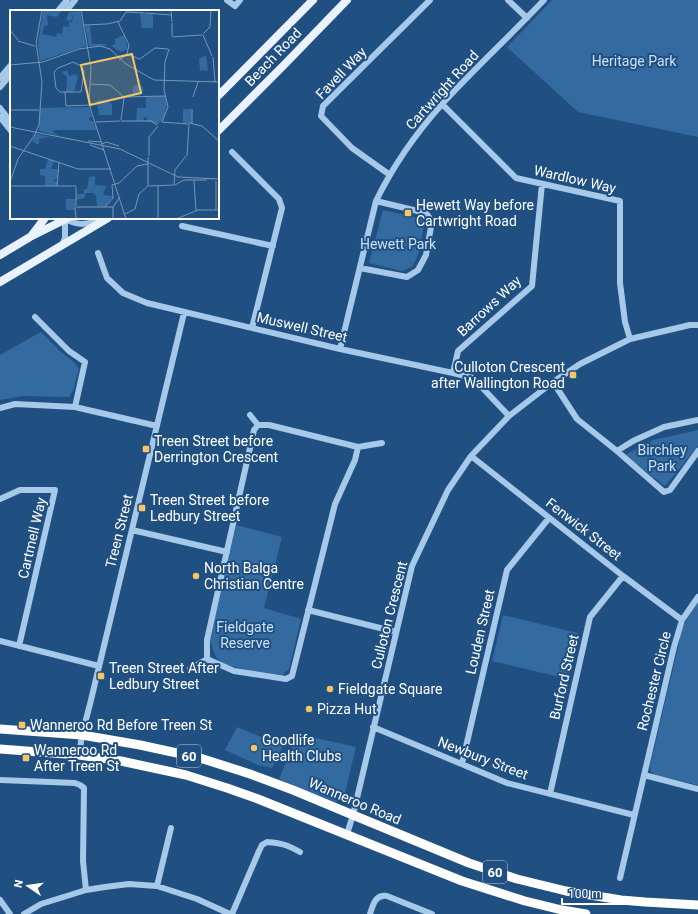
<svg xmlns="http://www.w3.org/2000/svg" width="698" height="914" font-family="Roboto,sans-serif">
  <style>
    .green { fill: #336aa0 }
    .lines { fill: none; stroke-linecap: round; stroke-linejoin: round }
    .minor { stroke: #a6c8e9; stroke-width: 6 }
    .major { stroke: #e9f2fe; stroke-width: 8 }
    .highway { stroke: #fff; stroke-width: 9 }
    .poi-dot { fill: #f6c666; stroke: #205082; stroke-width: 1.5 }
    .labels { text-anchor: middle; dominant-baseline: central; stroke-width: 4; stroke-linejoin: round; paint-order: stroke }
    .shield { fill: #205082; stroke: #bccada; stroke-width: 1 }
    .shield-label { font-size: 13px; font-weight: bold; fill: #fff }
    .street-label { font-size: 14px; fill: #fff; stroke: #205082 }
    .park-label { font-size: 14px; fill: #cae1f7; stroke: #205082 }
    .poi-label { font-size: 14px; fill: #fff; stroke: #205082; text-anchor: start }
    .inset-road { fill: none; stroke: #7996b4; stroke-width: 1 }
    .view { fill: #f6c666; fill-opacity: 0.15; stroke: #f6c666; stroke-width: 2 }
    .inset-edge { fill: none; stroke: #fff; stroke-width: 2 }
  </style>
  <rect width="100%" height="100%" fill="#205082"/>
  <path class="green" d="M552,0H698V137L578,112L507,47Z
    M383,210L425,219L419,253L412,267L402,271L369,263Z
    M41,332L60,351L75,363L79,369L73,391L69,397L23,396L0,400V355Z
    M698,430V446L665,486L625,455L653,440Z
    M236,525L282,537L264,608L301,619L289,669L282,675C269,673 230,669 221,662C214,657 213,648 210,640Z
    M698,603V785L655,775L651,772L650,766L680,639L678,636L693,608Z
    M503,615L578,633L568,679L492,661Z
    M237,727L283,746L272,768L258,765L225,750Z
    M298,734L356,747L344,797L336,802L279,779Z"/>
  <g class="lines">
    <path class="minor" d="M227,0L235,6L240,0
      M508,0L527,18
      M58,11L67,0
      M66,11L75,0
      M0,78L11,65
      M0,87L11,74
      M442,104L516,178L620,201V283L625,322L630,339
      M0,108L11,122
      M0,117L11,131
      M232,152L279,199L282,208L252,328
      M390,175L352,148L321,116L323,106L430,0
      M63,218C77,226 85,225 100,220
      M182,226L273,246
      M62,245L65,238V218
      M98,253L107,278L123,293L147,303L340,349L453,373L473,378L509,416
      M360,268L407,277L418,270L426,255L432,221L426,213L376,201
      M35,317L69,351L85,362L75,407
      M340,349L376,201C393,166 417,132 443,103C475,68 511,35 544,0
      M453,373L458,351L532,286L542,184
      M553,382L577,419L617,451L633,441L664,427L698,420
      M0,408L15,404L75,407L157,426
      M250,415L258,425
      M358,447L382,443
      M617,451L664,492L670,490L698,451
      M471,456L623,576L682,620
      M0,499L20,490H55L19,646
      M132,530L227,552
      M308,610L396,632
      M0,641L99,666
      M190,669L207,659V640L254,430L258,425H269L358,447L355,460L335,504L292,676L286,679L234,671L207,659
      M373,727L507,783L634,815
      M79,755L82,735L91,700L184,313
      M462,764L507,570L549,518
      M644,775L698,789
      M0,780L75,783L80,785L84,788L83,861L86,890
      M550,794L590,617L623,576
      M347,834L353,815L412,566L448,490L471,456L509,416L553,382L580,364L630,339L690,325H698
      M620,878L674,647L682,620L698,597
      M157,886L171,828
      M0,900L10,914
      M24,914L41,904L86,890L105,887L129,884L157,886L197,899L230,914
      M232,914L259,851L262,845L267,842C281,843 288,845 300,852
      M370,914C373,905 375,894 387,896L432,914"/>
    <path class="major" d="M218,96L313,0
      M218,131L284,65L347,0
      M32,235L45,218
      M0,255L30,237L68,218
      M0,282L108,218"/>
    <path class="highway" d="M0,729L82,735L140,745L200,758L250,774L293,790L353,815L469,863L517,879L566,891L621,900L645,902L698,905
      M0,749L79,755L121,761L186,775L227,788L258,799L462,881L525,901L562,910L586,914"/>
  </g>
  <g class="poi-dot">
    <rect x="404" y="209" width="8" height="8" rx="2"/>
    <rect x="569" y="371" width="8" height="8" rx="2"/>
    <rect x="142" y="445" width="8" height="8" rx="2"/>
    <rect x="138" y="504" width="8" height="8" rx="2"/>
    <circle cx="196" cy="576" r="4"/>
    <rect x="97" y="672" width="8" height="8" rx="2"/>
    <circle cx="330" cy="689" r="4"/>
    <circle cx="309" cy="709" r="4"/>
    <rect x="18" y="721" width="8" height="8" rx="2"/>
    <circle cx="254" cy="748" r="4"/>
    <rect x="22" y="754" width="8" height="8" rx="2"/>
  </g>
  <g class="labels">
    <g class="shield">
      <rect x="177" y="745" width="24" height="22" rx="3"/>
      <rect x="483" y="861" width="24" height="22" rx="3"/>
    </g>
    <g class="shield-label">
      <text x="189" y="756">60</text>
      <text x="495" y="872">60</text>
    </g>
    <g class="street-label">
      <text transform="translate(273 57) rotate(-46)">Beach Road</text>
      <text transform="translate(341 73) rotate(-46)">Favell Way</text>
      <text transform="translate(442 90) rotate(-48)">Cartwright Road</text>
      <text transform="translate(575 179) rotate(13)">Wardlow Way</text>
      <text transform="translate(489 306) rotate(-43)">Barrows Way</text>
      <text transform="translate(302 327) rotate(13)">Muswell Street</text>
      <text transform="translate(584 529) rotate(38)">Fenwick Street</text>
      <text transform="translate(119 531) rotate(-76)">Treen Street</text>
      <text transform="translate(32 538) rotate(-77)">Cartmell Way</text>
      <text transform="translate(389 615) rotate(-76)">Culloton Crescent</text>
      <text transform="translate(480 632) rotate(-77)">Louden Street</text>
      <text transform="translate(564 677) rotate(-77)">Burford Street</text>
      <text transform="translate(654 681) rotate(-76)">Rochester Circle</text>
      <text transform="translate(483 758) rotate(21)">Newbury Street</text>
      <text transform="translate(355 801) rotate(23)">Wanneroo Road</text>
    </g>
    <g class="park-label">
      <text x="634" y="61">Heritage Park</text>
      <text x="398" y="244">Hewett Park</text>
      <text x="662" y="450">Birchley<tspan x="662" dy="16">Park</tspan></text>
      <text x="245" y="627">Fieldgate<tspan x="245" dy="16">Reserve</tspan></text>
    </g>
    <g class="poi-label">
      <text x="416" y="205">Hewett Way before<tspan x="416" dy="16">Cartwright Road</tspan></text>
      <text x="565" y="367" text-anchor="end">Culloton Crescent<tspan x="565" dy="16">after Wallington Road</tspan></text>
      <text x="154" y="441">Treen Street before<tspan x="154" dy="16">Derrington Crescent</tspan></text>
      <text x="150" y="500">Treen Street before<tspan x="150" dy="16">Ledbury Street</tspan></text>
      <text x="204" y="568">North Balga<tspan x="204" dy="16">Christian Centre</tspan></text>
      <text x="109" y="668">Treen Street After<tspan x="109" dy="16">Ledbury Street</tspan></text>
      <text x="338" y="689">Fieldgate Square</text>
      <text x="317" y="709">Pizza Hut</text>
      <text x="30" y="725">Wanneroo Rd Before Treen St</text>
      <text x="262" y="740">Goodlife<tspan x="262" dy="16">Health Clubs</tspan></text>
      <text x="34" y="750">Wanneroo Rd<tspan x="34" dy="16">After Treen St</tspan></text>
    </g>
  </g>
  <g transform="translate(10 10)">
    <rect width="209" height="209" fill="#205082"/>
    <path d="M33,0H52L47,7L37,5L38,15L34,16L32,24L46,27L47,23L52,24L53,16L59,17V12H62L63,4L61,11L56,10L59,2L70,1L76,36L30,51L28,34ZM130,3L143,4V18H132ZM80,15L82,34H96L95,36H79L75,16ZM114,25L118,39L111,42L101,36L105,34V29ZM196,45L198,61L190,60L189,49ZM57,60L59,66L65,64L68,67L64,82H56L57,67L52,62ZM122.5 80a5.5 5.5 0 1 1 11 0a5.5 5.5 0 1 1-11 0ZM136,86H155L157,94L154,108L147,115L137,111V107L134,108L133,111H126L127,98H136ZM95,90L102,94V105H89L87,91ZM79,97L82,107H79L80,111H83L87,120H43L44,123L50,126L29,121L30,98ZM173,99H181L182,113H173ZM26,124L56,130H57L38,127L29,129V134H26L22,131ZM38,149L44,151L41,159H48L47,168L43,171L48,172L46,176H35V166L30,165V159H35ZM85,166V175L96,176L93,185L103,186L95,197L87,196L86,186L83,183H76L74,188L66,190L67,184H74V179H77L79,167ZM56,189H65V200H56Z" fill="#336aa0"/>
    <path class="inset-road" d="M71,0L81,58L79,94L116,209M161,0L162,12M116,2L134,3M135,3L161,5M108,12L119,35L117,44L109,50M162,13V26M97,14L110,11L116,2M74,15L97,14M0,20L8,30M193,24L200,17L201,0M193,25L202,46M162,27L192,25M8,31L25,36M116,44L130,49L145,38L158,39M203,47L205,72M63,52L71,56L74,62L71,82H50L46,78L44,62L48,58ZM155,52L159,39M0,55L33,52L69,39L90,36L100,39L116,54L144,70L209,72M80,74L100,75L114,87M55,82L56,96L80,95M114,87L155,86M183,87L188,72M0,100H29M111,110L114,88M111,111H142L147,115M86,112L110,111M152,112L158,97L154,80L155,52M152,112L178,114M179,113L192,116L209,131M182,114V99M0,117L110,139L168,167L209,169M78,131L92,132M92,134L96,132L109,136M80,135L94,140M0,136L68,159H101M139,146V127L148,116M177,146L179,114M138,147V176M184,170H197M0,172L8,149L24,126L29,115L32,72L26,33L32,0M102,175L109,173L127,156L138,154M164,175L165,160L176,146M165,175L174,170H184L186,201M0,176H47L49,152M47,176H66M139,176L164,175M66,177V196M65,197L66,209M66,197H86M86,197H103M95,197L103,188L102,175M206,200V171M115,204L125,199L129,184L138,176M103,209V197L110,187M148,209V176M166,209L188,200H209"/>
    <path class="view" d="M122,44L131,83L80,95L71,55Z"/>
    <rect width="209" height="209" class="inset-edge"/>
  </g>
  <g transform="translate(28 886) rotate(283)" stroke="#205082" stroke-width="3" paint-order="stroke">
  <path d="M0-3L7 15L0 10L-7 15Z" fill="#ffffff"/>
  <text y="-6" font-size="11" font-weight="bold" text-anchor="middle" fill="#ffffff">N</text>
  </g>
  <path d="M562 898v6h90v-6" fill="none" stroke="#ffffff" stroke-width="2"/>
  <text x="568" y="898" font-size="12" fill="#ffffff" stroke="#205082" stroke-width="3" paint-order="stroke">100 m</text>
</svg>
